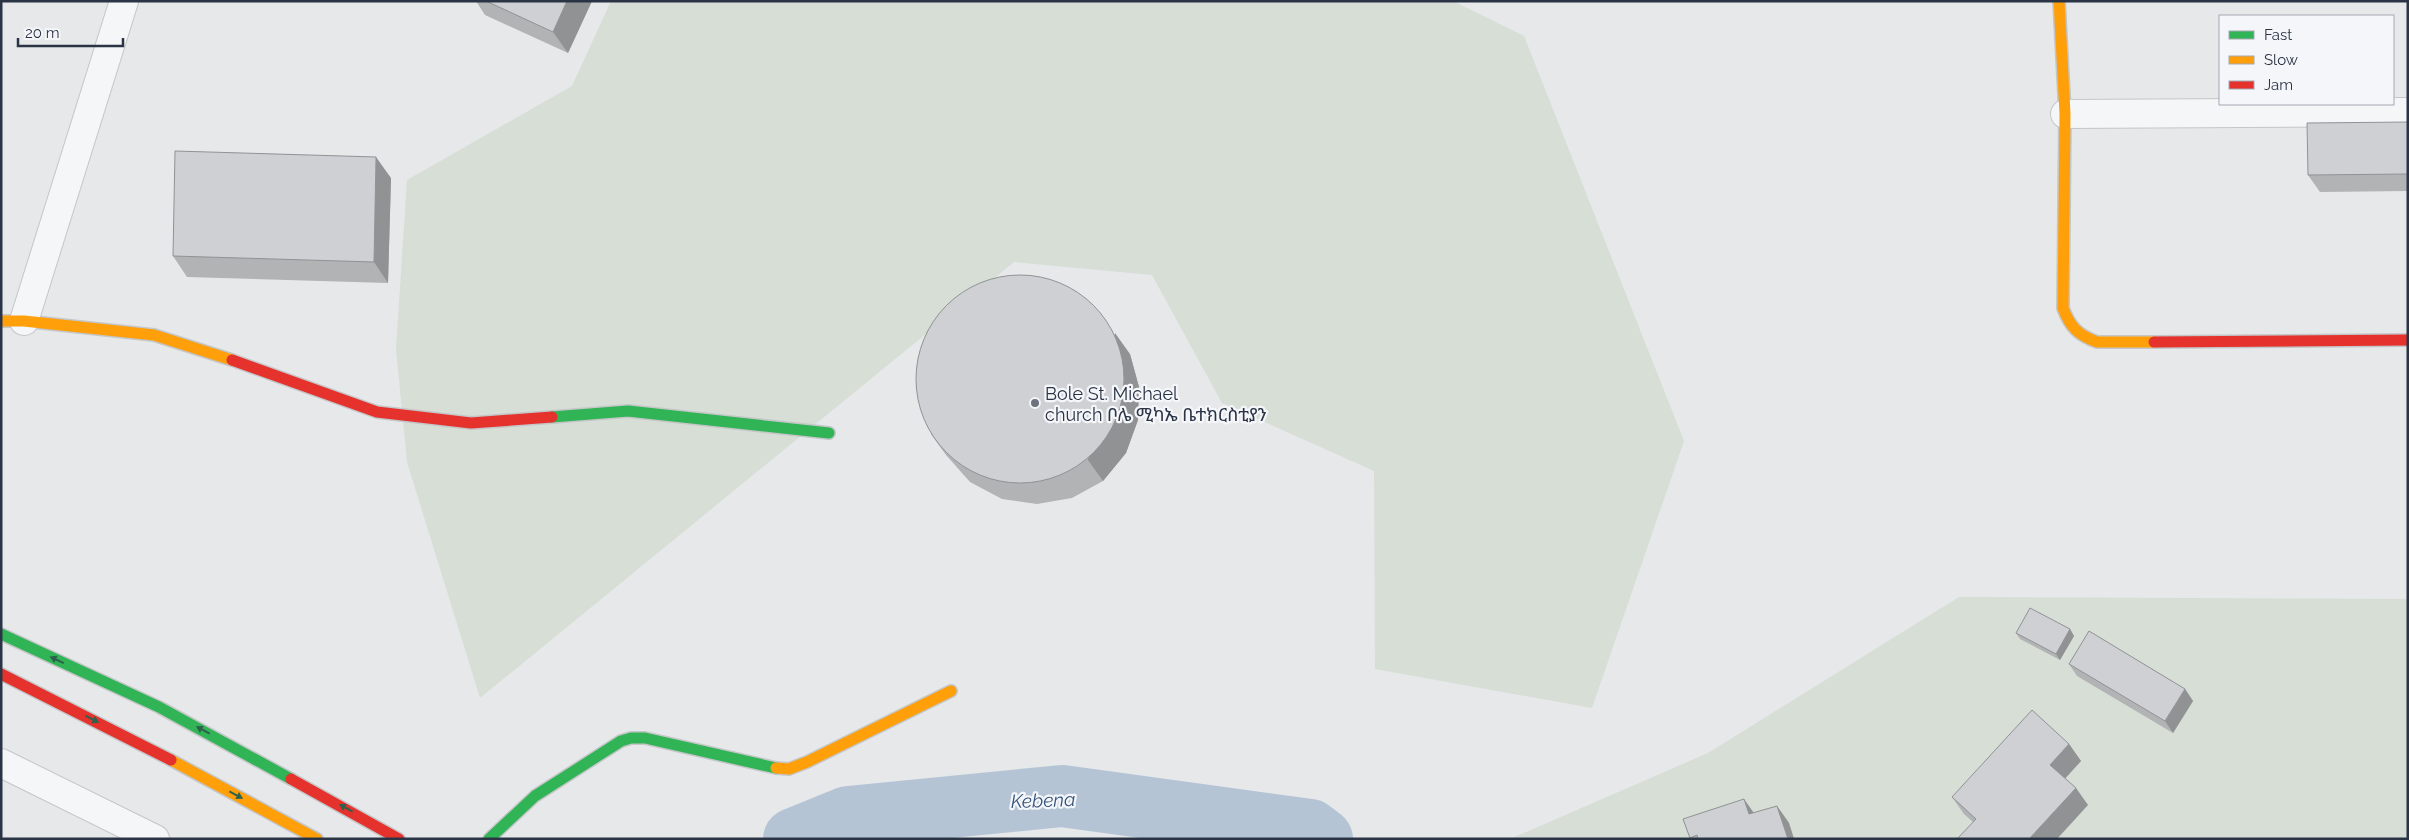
<svg xmlns="http://www.w3.org/2000/svg" width="2409" height="840" font-family="Raleway,'Noto Sans Ethiopic',sans-serif">
  <style>
    .green { fill: #d6ded6 }
    .lines { fill: none; stroke-linecap: round; stroke-linejoin: round }
    .river { stroke: #b4c4d5; stroke-width: 62 }
    .street-casing { stroke: #c4c6c8; stroke-width: 30 }
    .fast-casing { stroke: #c4c6c8; stroke-width: 14 }
    .slow-casing { stroke: #c4c6c8; stroke-width: 14 }
    .jam-casing { stroke: #c4c6c8; stroke-width: 14 }
    .street { stroke: #f5f6f7; stroke-width: 28 }
    .fast { stroke: #30b455; stroke-width: 11 }
    .slow { stroke: #ff9f0a; stroke-width: 11 }
    .jam { stroke: #e5322d; stroke-width: 11 }
    .wall { fill: #b1b3b5 }
    .shaded-wall { fill: #909294 }
    .building { fill: #ced0d3; stroke: #909294 }
    .oneway { fill: #2d614b }
    .poi-dot { fill: #6c737f; stroke: #f4f6f9; stroke-width: 2 }
    .labels { text-anchor: middle; dominant-baseline: central; stroke-width: 4.5; stroke-linejoin: round; paint-order: stroke }
    .poi-label { font-size: 18px; fill: #2b3445; stroke: #f4f6f9; text-anchor: start }
    .water-label { font-size: 19px; font-style: italic; fill: #34527a; stroke: #f4f6f9 }
  </style>
  <rect width="100%" height="100%" fill="#e6e8ea"/>
  <path class="green" d="M611,1H1453L1524,36L1684,441L1592,708L1375,669L1374,471L1222,403L1152,275L1014,262L480,698L407,462L396,349L407,180L572,86Z
    M1959,597L2408,599V839H1510L1708,753Z"/>
  <g class="lines">
    <path class="river" d="M794,839L848,817L1062,796L1310,830L1322,839"/>
    <defs>
      <path id="street" d="M2065,114L2408,112
        M24,321L124,1
        M1,763L155,839"/>
      <path id="fast" d="M552,417L628,411L829,433
        M1,634L159,707L291,779
        M489,839L535,796L621,741L631,738H645L776,768"/>
      <path id="slow" d="M2059,1L2065,114L2063,308C2070,327 2078,335 2097,342H2154
        M1,321H24L154,335L232,360
        M171,760L317,839
        M776,768L789,769L807,762L951,691"/>
      <path id="jam" d="M2154,342L2408,340
        M232,360L377,412L471,423L552,417
        M1,674L171,760
        M291,779L399,839"/>
    </defs>
    <use href="#street" class="street-casing"/>
    <use href="#fast" class="fast-casing"/>
    <use href="#slow" class="slow-casing"/>
    <use href="#jam" class="jam-casing"/>
    <use href="#street" class="street"/>
    <use href="#fast" class="fast"/>
    <use href="#slow" class="slow"/>
    <use href="#jam" class="jam"/>
  </g>
  <path class="wall" d="M476,1H592L568,53L485,15Z
    M2408,122V191L2320,192L2308,175Z
    M391,178L388,283L187,277L173,256Z
    M1130,354L1139,387L1138,420L1126,453L1103,481L1072,498L1037,504L1002,499L970,482L946,455L931,434Z
    M2070,629L2074,636L2060,660L2020,639L2016,633Z
    M2069,664L2185,689L2193,701L2173,733L2077,676Z
    M2069,744L2081,761L2065,778L2088,805L1973,822L1964,814L1952,797Z
    M1777,806L1789,823L1794,839H1690L1683,819L1754,813Z"/>
  <path class="shaded-wall" d="M567,1H592L568,53L553,32Z
    M376,157L391,178L388,283L374,262Z
    M1115,333L1130,354L1139,387L1138,420L1126,453L1103,481L1088,460Z
    M2070,629L2074,636L2060,660L2056,654Z
    M2185,689L2193,701L2173,733L2165,721Z
    M2069,744L2081,761L2062,782L2050,765Z
    M2076,788L2088,805L2057,839H2029Z
    M1744,799L1756,816L1749,814Z
    M1777,806L1789,823L1794,839H1788Z"/>
  <path class="building" d="M486,1H567L553,32Z
    M2408,122V174L2308,175L2307,123Z
    M175,151L376,157L374,262L173,256Z
    M916 379a104 104 0 1 1 208 0a104 104 0 1 1-208 0Z
    M2030,608L2070,629L2056,654L2016,633Z
    M2089,631L2185,689L2165,721L2069,664Z
    M2032,710L2069,744L2050,765L2076,788L2029,839H1957L1976,819L1952,797Z
    M1744,799L1749,814L1777,806L1788,839H1698L1697,835L1690,838L1683,819Z"/>
  <defs><path id="oneway-solid" d="M-6-.8H1V-3.2L6.5 0L1 3.2V.8H-6Z" transform="scale(1.25)"/></defs>
  <g class="oneway">
    <use href="#oneway-solid" transform="translate(57 660) rotate(-155)"/>
    <use href="#oneway-solid" transform="translate(92 719) rotate(27)"/>
    <use href="#oneway-solid" transform="translate(203 730) rotate(-152)"/>
    <use href="#oneway-solid" transform="translate(236 795) rotate(28)"/>
    <use href="#oneway-solid" transform="translate(346 808) rotate(-151)"/>
  </g>
  <circle class="poi-dot" cx="1035" cy="403" r="5"/>
  <g class="labels">
    <g class="poi-label">
      <text x="1045" y="393">Bole St. Michael<tspan x="1045" dy="21">church ቦሌ ሚካኤ ቤተክርስቲያን</tspan></text>
    </g>
    <g class="water-label">
      <text transform="translate(1043 800) rotate(-2)">Kebena</text>
    </g>
  </g>
  <rect width="2409" height="840" fill="none" stroke="#2b3445" stroke-width="5"/>
  <rect x="2219" y="15" width="175" height="90" fill="#f4f6f9" stroke="#a4a8b1"/>
  <rect x="2229" y="31" width="25" height="8" fill="#30b455" stroke="#a4a8b1"/>
  <text x="2264" y="40" font-size="15" fill="#2b3445">Fast</text>
  <rect x="2229" y="56" width="25" height="8" fill="#ff9f0a" stroke="#a4a8b1"/>
  <text x="2264" y="65" font-size="15" fill="#2b3445">Slow</text>
  <rect x="2229" y="81" width="25" height="8" fill="#e5322d" stroke="#a4a8b1"/>
  <text x="2264" y="90" font-size="15" fill="#2b3445">Jam</text>
  <path d="M18 38v8h105v-8" fill="none" stroke="#2b3445" stroke-width="2.5"/>
  <text x="25" y="38" font-size="15" fill="#2b3445" stroke="#f4f6f9" stroke-width="4" paint-order="stroke">20 m</text>
</svg>
